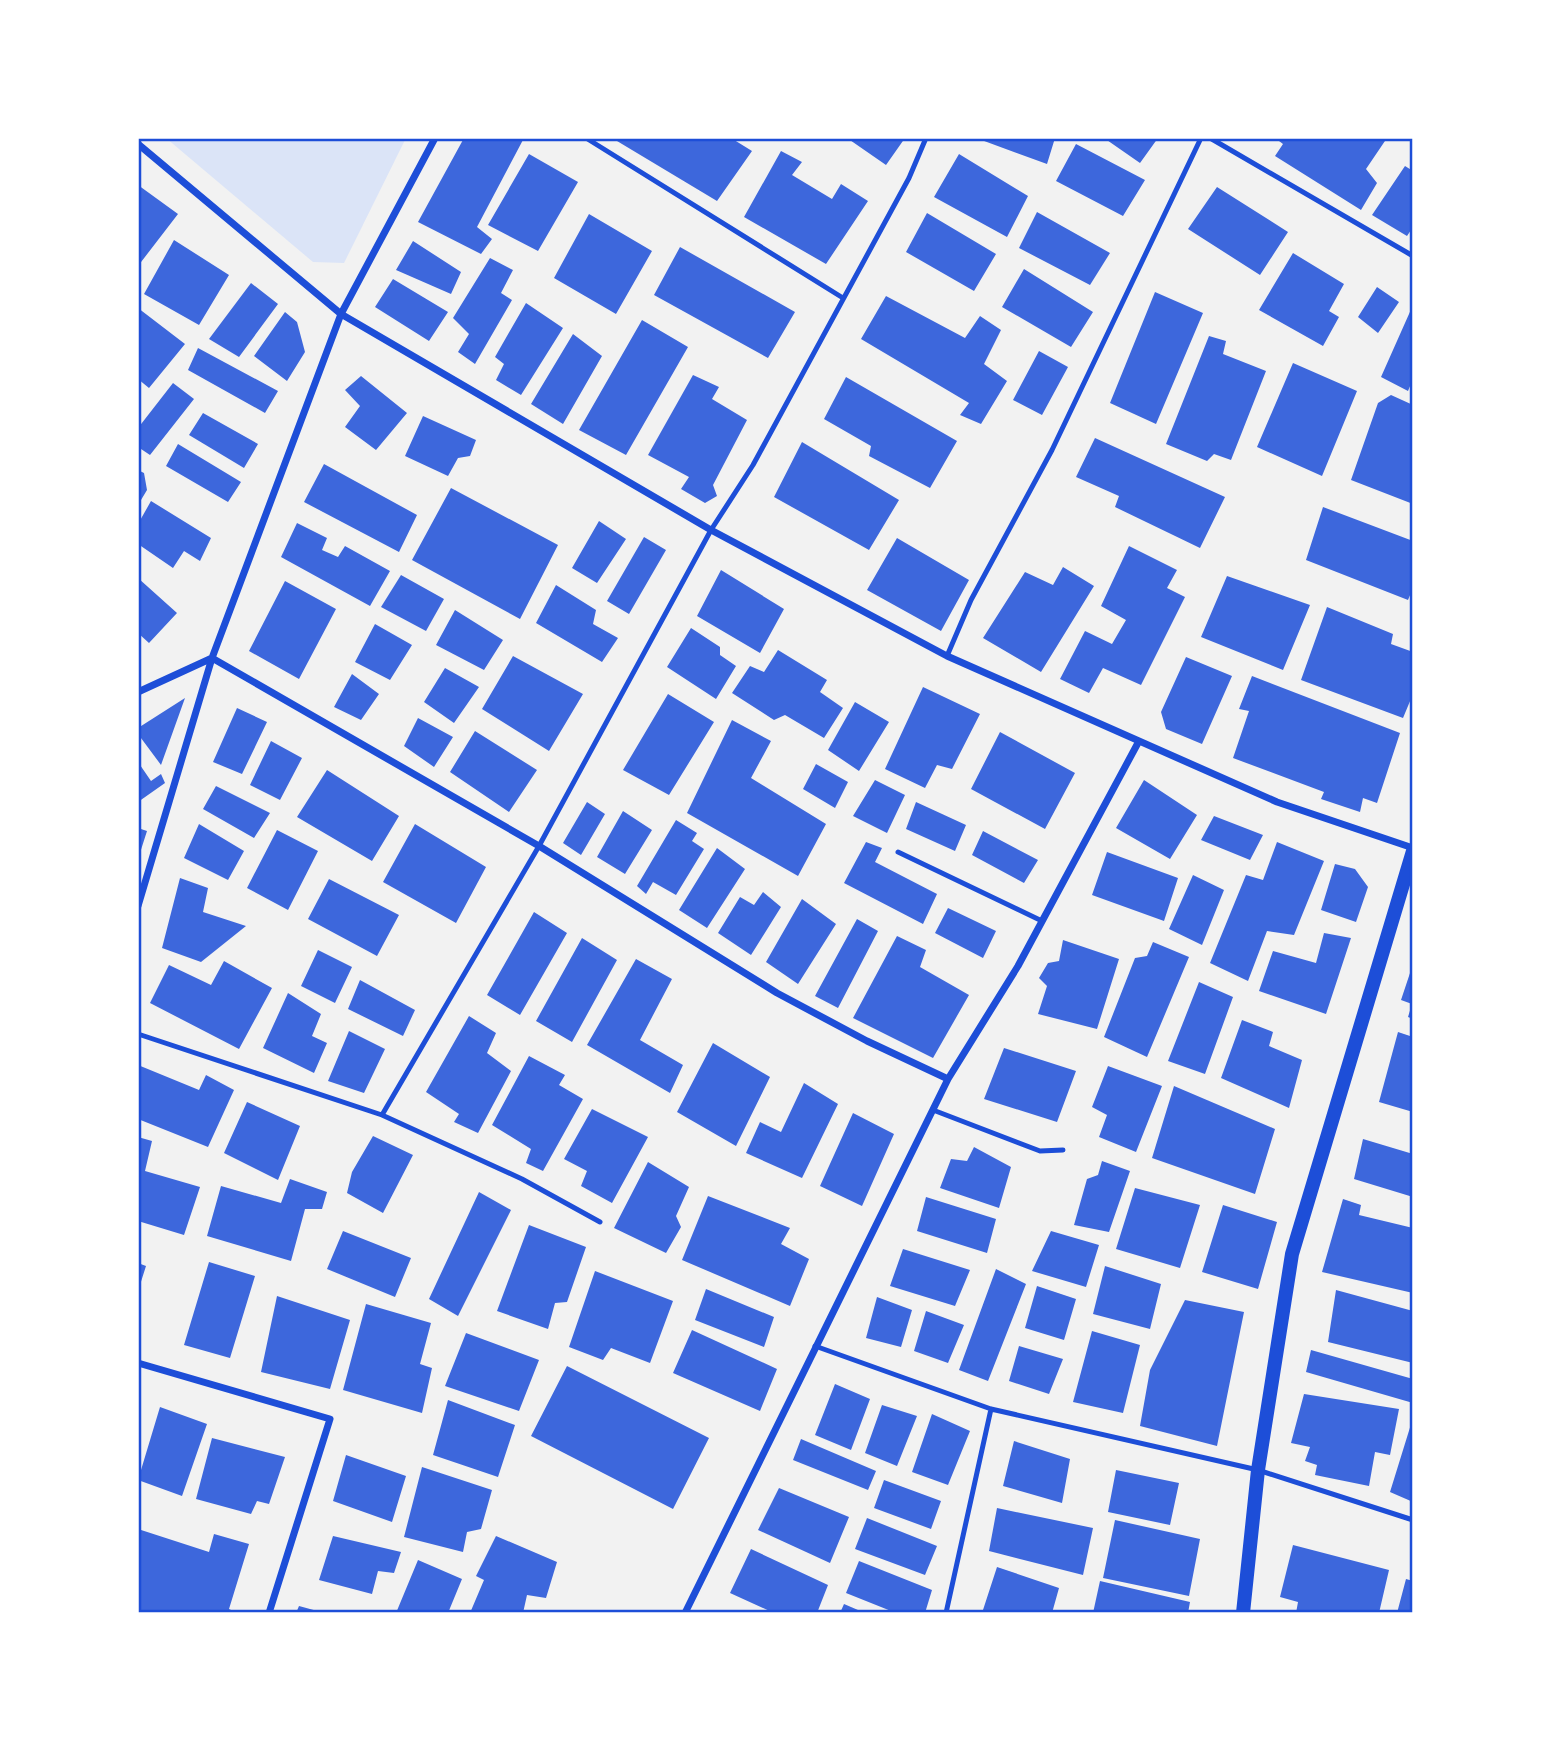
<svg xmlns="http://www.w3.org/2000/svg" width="1551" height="1751" font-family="Mulish,sans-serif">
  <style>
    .green { fill: #dbe4f7 }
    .building { fill: #3d67dc }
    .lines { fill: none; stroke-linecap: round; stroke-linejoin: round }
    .service { stroke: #1d4ed8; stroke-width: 5 }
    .minor { stroke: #1d4ed8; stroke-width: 7 }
    .secondary { stroke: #1d4ed8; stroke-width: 14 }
    .neatline { fill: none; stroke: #1d4ed8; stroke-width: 2.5 }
  </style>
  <rect width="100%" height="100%" fill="#f2f2f2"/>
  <path class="green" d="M166,138H406L344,263L313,262Z"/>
  <path class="building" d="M464,138H524L477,227L492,239L481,254L418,222Z
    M612,138H731L752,151L717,201Z
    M847,138H905L886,165Z
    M976,138H1055L1047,164Z
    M1104,138H1158L1140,163Z
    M1275,138H1387L1366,169L1377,183L1361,210L1275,156L1283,144Z
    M1076,144L1145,180L1123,216L1056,181Z
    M781,151L802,162L792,175L832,199L841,184L868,201L826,264L744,217Z
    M529,154L578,182L538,251L488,225Z
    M959,154L1028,196L1007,237L934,197Z
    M1405,166L1413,171V227L1407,236L1372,215Z
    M138,185L178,214L138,266Z
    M1217,187L1288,232L1260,275L1188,229Z
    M1037,212L1110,253L1090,285L1019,248Z
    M927,213L996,254L974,291L906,252Z
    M589,214L652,251L616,314L554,278Z
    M174,240L229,275L199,325L144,294Z
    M413,241L461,272L451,294L396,270Z
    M680,247L795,312L768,358L654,295Z
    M1293,253L1344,284L1329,311L1339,317L1323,346L1259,310Z
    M490,258L513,270L501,293L512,300L475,364L458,352L469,334L453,318Z
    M1024,269L1093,312L1071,347L1002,307Z
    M393,279L448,312L429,341L375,307Z
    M251,283L278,304L239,357L209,339Z
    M1377,287L1399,302L1378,333L1358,317Z
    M1155,292L1203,313L1156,424L1110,403Z
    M886,296L965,338L980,316L1001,330L984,364L1007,381L981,424L960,415L969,403L861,339Z
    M526,303L563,328L521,395L496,380L504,364L495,357Z
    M1413,305V379L1408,391L1381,377Z
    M138,308L185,344L149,388L138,379Z
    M285,312L297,322L305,352L287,381L254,356Z
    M642,320L688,347L626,455L579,430Z
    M573,334L602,356L563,424L531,404Z
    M1209,336L1226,341L1223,354L1266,371L1231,460L1214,454L1207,461L1166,444Z
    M198,348L278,391L265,413L188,370Z
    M1039,351L1068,367L1042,415L1013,400Z
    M1293,363L1357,391L1322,476L1257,447Z
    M693,375L719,387L712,399L747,420L713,485L717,496L705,503L681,489L689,477L648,455Z
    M361,376L407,413L376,450L345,427L360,406L345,390Z
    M846,377L957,441L930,488L869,456L871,446L824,419Z
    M173,383L194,399L150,455L138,447V428Z
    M1391,395L1413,405V504L1351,480L1378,403Z
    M203,413L258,444L244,468L189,435Z
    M423,416L476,440L470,456L458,458L448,476L405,456Z
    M1095,438L1225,497L1200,548L1115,507L1119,496L1076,477Z
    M802,442L899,500L869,550L774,497Z
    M178,444L241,482L228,502L166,466Z
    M324,464L417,515L399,552L304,502Z
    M138,470L144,473L147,490L138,505Z
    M451,488L558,545L520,619L412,560Z
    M151,501L211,538L200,561L184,551L173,568L138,544V524Z
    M1323,507L1413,541V588L1408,600L1306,560Z
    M599,521L626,539L597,583L572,568Z
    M297,523L327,538L322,550L338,557L345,546L390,571L370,606L281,557Z
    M644,537L666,550L629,614L607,601Z
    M897,538L969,580L941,631L867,590Z
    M1129,546L1177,570L1167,588L1185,597L1141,685L1103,668L1089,693L1060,679L1085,631L1112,644L1126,620L1101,606Z
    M1063,567L1094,586L1041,672L983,638L1025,572L1053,585Z
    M721,570L784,609L760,653L697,616Z
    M401,575L444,599L426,631L381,607Z
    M1227,576L1310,605L1283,670L1201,637Z
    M138,578L177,613L149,643L138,633Z
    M285,581L336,609L299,679L249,651Z
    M556,585L596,610L593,624L618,638L602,662L536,623Z
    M1327,607L1393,634L1391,644L1413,652V694L1403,718L1301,680Z
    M455,610L503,640L484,670L436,645Z
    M375,624L412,645L390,680L355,662Z
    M691,628L720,647V655L736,666L716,699L667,667Z
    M778,650L827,680L820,692L843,708L824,738L785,715L774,720L732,693L750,666L764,672Z
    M513,656L583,694L549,751L482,709Z
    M1186,657L1232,676L1202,744L1166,729L1161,712Z
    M445,668L479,687L454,723L424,702Z
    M352,674L379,694L361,720L334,707Z
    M1252,676L1400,733L1377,803L1363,798L1360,812L1321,799L1324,792L1233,758L1249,711L1239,709Z
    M923,687L980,714L952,769L937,765L925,788L885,769Z
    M668,694L714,722L669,795L623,770Z
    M185,698L161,765L138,734V728Z
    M855,702L889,722L859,771L828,750Z
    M237,708L267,722L242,774L213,762Z
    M418,718L453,737L434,767L404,746Z
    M732,720L771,741L751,778L826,824L798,876L687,813Z
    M475,731L537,770L509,812L450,772Z
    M1000,732L1075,773L1045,829L971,789Z
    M271,741L302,758L280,800L250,785Z
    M138,762L151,781L161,774L165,783L138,802Z
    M816,764L848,782L835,808L803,789Z
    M327,770L399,816L372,861L297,817Z
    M875,780L905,795L887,833L853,816Z
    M1144,780L1197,815L1170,859L1116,828Z
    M216,786L270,813L254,838L203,809Z
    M587,802L605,814L581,855L563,843Z
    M916,802L966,825L955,851L906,829Z
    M623,811L652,830L625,874L597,857Z
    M1214,816L1263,835L1250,860L1201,840Z
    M676,820L697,833L692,841L704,849L676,895L653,882L646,894L637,886Z
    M199,824L244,851L228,880L184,858Z
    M415,824L486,867L456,923L383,882Z
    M138,828L147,831L139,856H138Z
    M277,830L318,851L288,910L247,888Z
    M983,831L1038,860L1024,883L972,855Z
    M866,842L882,848L875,862L937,894L923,924L844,883Z
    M1277,842L1324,861L1294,935L1267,931L1248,981L1210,963L1246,875L1263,880Z
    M717,848L745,869L707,928L679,910Z
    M1107,852L1178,878L1164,921L1092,895Z
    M1335,864L1355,869L1368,887L1356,922L1321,910Z
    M1193,875L1224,890L1202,945L1169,929Z
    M180,878L208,888L203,912L246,926L201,962L162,948Z
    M329,879L399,915L377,956L308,919Z
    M763,892L781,907L751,955L718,933L740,897L754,905Z
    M802,899L836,924L798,984L766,962Z
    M948,908L996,931L983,958L935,933Z
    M534,912L567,933L520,1015L487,995Z
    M857,919L878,931L838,1008L815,996Z
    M1324,933L1351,938L1326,1014L1259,991L1273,951L1316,963Z
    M897,936L926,950L920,967L969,995L933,1058L853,1018Z
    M582,938L617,960L572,1042L536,1021Z
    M1063,940L1119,959L1097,1029L1038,1014L1047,986L1039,978L1048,963L1059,961Z
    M1153,942L1189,957L1147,1057L1104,1037L1135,958L1147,956Z
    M318,950L352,967L335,1003L301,986Z
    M636,959L672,979L640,1040L683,1065L670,1093L587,1045Z
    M224,961L272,988L239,1049L150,1003L169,965L211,985Z
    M1412,967H1413V1019L1408,1017L1412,1004L1401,1000Z
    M360,980L415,1010L403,1036L348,1009Z
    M1199,982L1233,997L1205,1074L1168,1061Z
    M288,993L321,1014L312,1036L327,1043L314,1073L263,1048Z
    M469,1016L496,1033L487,1053L511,1071L478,1133L454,1122L459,1114L426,1092Z
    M1242,1020L1273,1032L1269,1046L1302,1060L1289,1108L1221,1078Z
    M349,1031L385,1049L364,1093L328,1081Z
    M1398,1032L1413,1037V1112L1379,1102Z
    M713,1043L770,1077L736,1146L677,1112Z
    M1004,1048L1076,1071L1057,1122L984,1099Z
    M529,1056L565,1075L559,1085L583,1099L543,1171L526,1163L531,1149L492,1125Z
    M138,1065L199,1090L206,1075L234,1090L208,1147L138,1119Z
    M1108,1066L1162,1086L1136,1152L1099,1137L1107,1115L1092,1107Z
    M804,1083L838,1104L802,1178L746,1153L760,1122L781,1132Z
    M1174,1086L1275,1129L1255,1194L1152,1158Z
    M247,1102L300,1126L278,1180L224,1153Z
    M592,1109L648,1137L612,1203L581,1186L587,1171L564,1159Z
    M853,1113L894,1134L862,1206L820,1186Z
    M373,1136L413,1155L383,1213L347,1193L352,1172Z
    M138,1137L152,1141L145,1171L200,1187L184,1235L138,1221Z
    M1363,1139L1413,1154V1197L1354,1179Z
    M974,1147L1011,1167L999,1208L940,1188L951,1159L967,1161Z
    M1102,1161L1130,1171L1109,1232L1074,1225L1087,1179L1098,1175Z
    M648,1162L689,1187L676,1216L681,1227L666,1253L614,1228Z
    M290,1179L327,1192L322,1209H305L291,1261L207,1236L221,1186L281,1203Z
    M1135,1188L1200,1205L1180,1268L1116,1249Z
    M479,1192L511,1210L458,1316L429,1299Z
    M708,1196L790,1228L781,1244L809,1259L790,1306L682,1260Z
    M926,1197L996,1219L987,1253L917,1231Z
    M1343,1199L1361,1205L1359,1215L1413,1228V1293L1322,1272Z
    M1223,1205L1277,1222L1258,1289L1202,1272Z
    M529,1225L586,1247L567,1302L555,1303L548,1329L497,1311Z
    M343,1231L411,1258L395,1297L327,1269Z
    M1051,1231L1099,1245L1086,1287L1032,1271Z
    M903,1249L970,1270L955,1306L890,1286Z
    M209,1262L255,1276L230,1358L184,1345Z
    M138,1263L146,1266L139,1288L138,1287Z
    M1105,1266L1161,1284L1150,1329L1093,1314Z
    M996,1269L1026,1284L988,1381L959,1370Z
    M595,1271L673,1301L650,1363L611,1348L603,1360L569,1347Z
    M1037,1286L1076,1299L1064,1340L1025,1328Z
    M706,1289L774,1317L764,1347L695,1320Z
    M1336,1290L1413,1311V1363L1328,1342Z
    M277,1296L350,1320L330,1389L261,1372Z
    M877,1297L912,1310L901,1347L866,1338Z
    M1185,1300L1244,1312L1217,1446L1140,1426L1150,1370Z
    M366,1304L431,1323L420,1364L432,1368L422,1413L343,1390Z
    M926,1311L964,1325L948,1363L914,1351Z
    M692,1330L777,1369L760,1411L673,1373Z
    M1092,1331L1140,1345L1123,1413L1073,1402Z
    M466,1333L539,1360L519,1411L445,1386Z
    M1019,1346L1063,1359L1049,1394L1009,1381Z
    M1311,1350L1413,1379V1403L1306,1372Z
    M567,1366L709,1438L673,1509L531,1436Z
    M835,1384L870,1399L851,1450L815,1435Z
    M1304,1394L1399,1409L1390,1455L1375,1452L1369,1486L1315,1475L1317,1465L1305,1461L1310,1447L1291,1443Z
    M448,1400L515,1425L498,1477L433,1455Z
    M882,1405L917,1416L897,1466L865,1453Z
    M160,1407L207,1424L182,1496L138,1480Z
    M932,1414L970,1431L948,1485L912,1472Z
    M1412,1421H1413V1502L1390,1492Z
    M212,1438L285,1457L269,1504L257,1501L251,1514L196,1499Z
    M801,1439L876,1471L868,1490L793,1460Z
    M1014,1441L1070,1459L1062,1503L1003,1486Z
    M346,1455L406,1476L392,1522L333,1501Z
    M422,1467L492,1490L481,1529L467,1532L463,1552L404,1537Z
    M1116,1470L1179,1483L1170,1525L1108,1512Z
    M884,1480L941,1501L931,1529L874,1508Z
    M779,1488L849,1517L830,1563L758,1530Z
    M997,1508L1093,1528L1083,1575L989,1551Z
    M867,1518L937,1546L925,1575L855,1549Z
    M1115,1520L1200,1539L1189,1596L1103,1578Z
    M138,1529L209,1552L214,1534L249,1544L229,1609L237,1613H138Z
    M333,1536L401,1552L394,1573L378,1571L372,1594L319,1580Z
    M496,1536L557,1562L546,1598L527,1595L523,1613H470L484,1580L476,1576Z
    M1293,1545L1389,1570L1379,1613H1296L1298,1602L1280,1597Z
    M751,1549L828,1585L817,1613H774L730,1593Z
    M418,1560L462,1579L448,1613H396Z
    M859,1561L932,1590L925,1613H896L846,1593Z
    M997,1567L1059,1588L1052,1613H982Z
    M1406,1579L1413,1581V1613H1397Z
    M1100,1581L1190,1602L1188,1613H1093Z
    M844,1604L865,1613H840Z
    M299,1606L321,1612V1613H296Z"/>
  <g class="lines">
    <path class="service" d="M586,138L843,298
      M1210,138L1413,256
      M947,656L971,600L1052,450L1201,138
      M898,852L1042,921
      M138,1034L382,1115L522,1179L600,1222
      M933,1110L1040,1151L1063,1150
      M382,1115L539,846L711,530L753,465L909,178L926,138
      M815,1346L991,1409L1258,1470L1413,1520
      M946,1613L991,1409"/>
    <path class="minor" d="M138,144L341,314L711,530L947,656L1277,802L1413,848
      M138,692L212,658L539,846L777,993L867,1041L948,1079
      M138,906L212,658L341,314L435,138
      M138,1363L330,1419L269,1613
      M685,1613L948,1079L1018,966L1139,741"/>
    <path class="secondary" d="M1243,1613L1258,1470L1292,1254L1413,851"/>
  </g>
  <rect width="1551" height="1751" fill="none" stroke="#ffffff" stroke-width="280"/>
  <rect x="140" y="140" width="1271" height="1471" class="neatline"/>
</svg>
